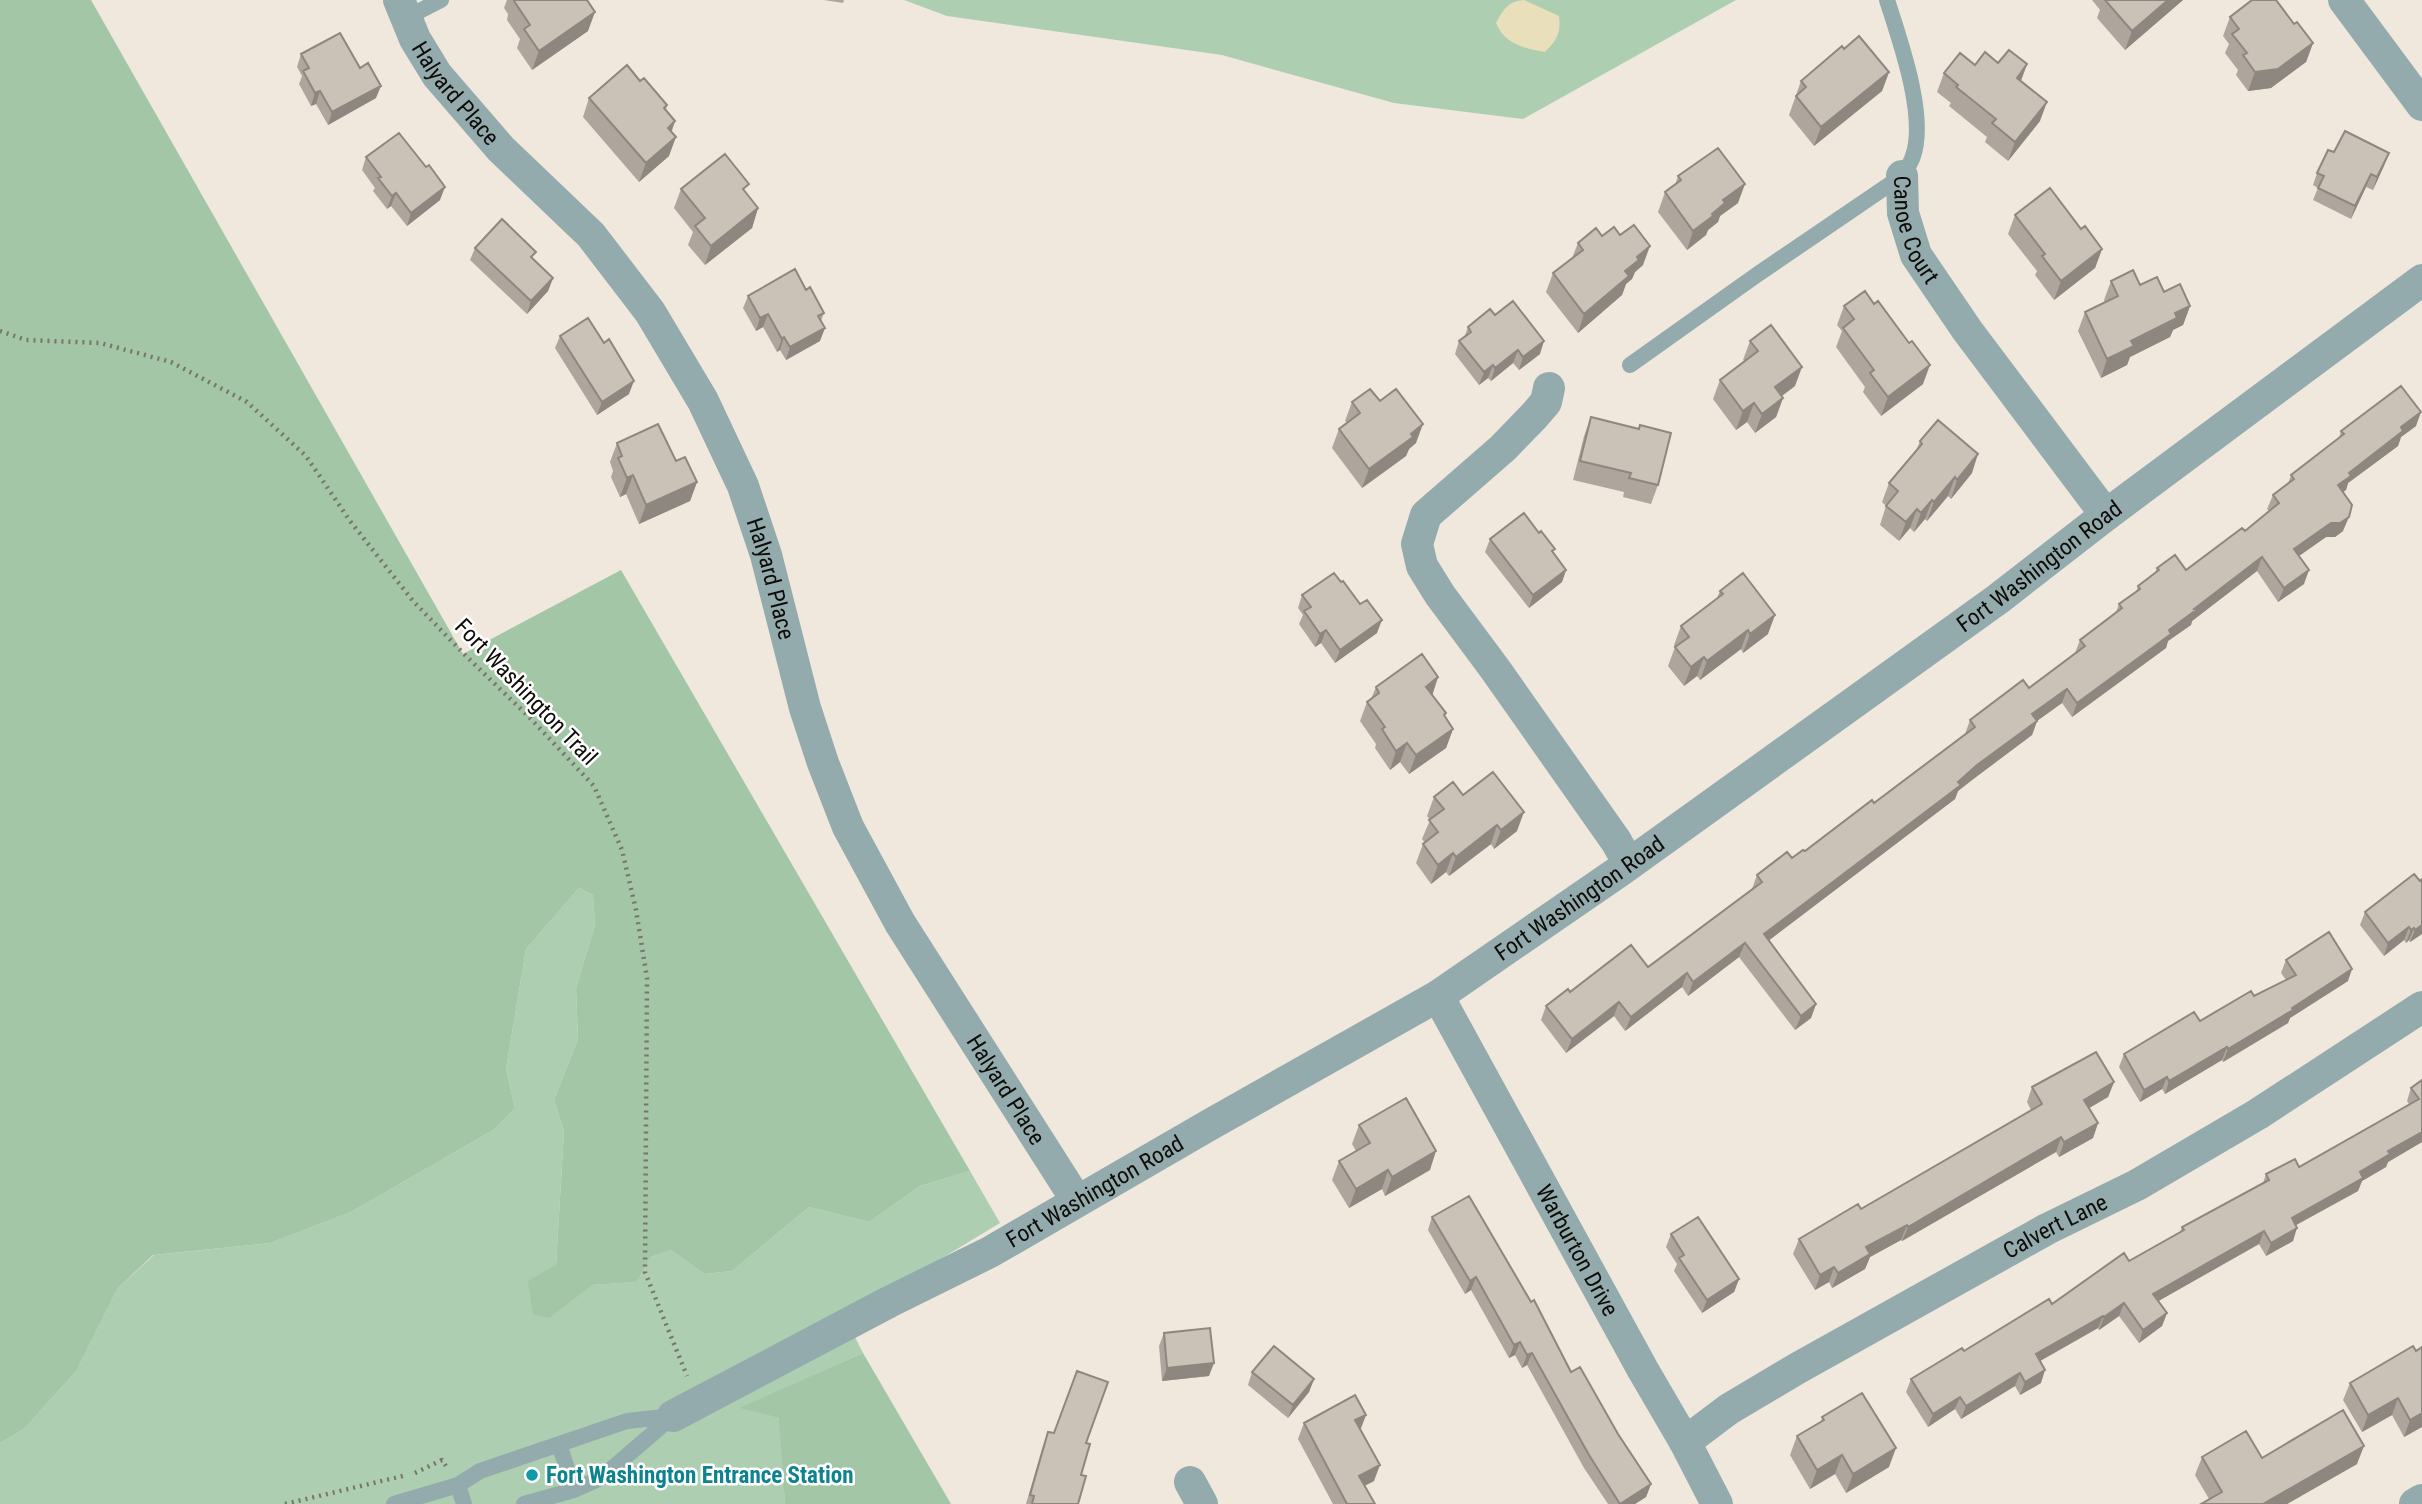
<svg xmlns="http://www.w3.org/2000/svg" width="2422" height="1504" font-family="'Roboto Condensed',sans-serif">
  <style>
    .green { fill: #aeceb2 }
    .forest { fill: #a2c6a6 }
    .sand { fill: #e9dfba }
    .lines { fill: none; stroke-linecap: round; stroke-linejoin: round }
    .path { stroke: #7a746e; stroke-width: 4.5; stroke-dasharray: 2 5; stroke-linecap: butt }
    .lane { stroke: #93abac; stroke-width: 16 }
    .street { stroke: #93abac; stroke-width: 32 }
    .wall { fill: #aea69d }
    .shaded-wall { fill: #8d8780 }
    .building { fill: #cac1b7; stroke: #8d8780; stroke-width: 2 }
    .culture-dot { fill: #0f9aa8; stroke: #fff; stroke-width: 2.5 }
    .labels { text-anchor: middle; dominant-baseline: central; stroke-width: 5; stroke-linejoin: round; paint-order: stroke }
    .street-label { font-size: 23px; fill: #0e0b08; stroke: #fff }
    .culture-label { font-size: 23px; font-weight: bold; fill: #0d838f; stroke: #fff; text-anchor: start }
  </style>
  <rect width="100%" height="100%" fill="#f0e7dd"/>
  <path class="green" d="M904,0H1736L1523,119L1394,103L1222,55L947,16Z
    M579,888L593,895L595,925L576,988L578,1039L554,1100L564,1131L556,1265L550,1318L591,1285L635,1282L651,1257L671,1250L704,1274L732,1271L809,1207L869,1222L920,1186L970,1171L1000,1223L845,1317L863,1353L740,1408L780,1418L785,1504H0V1443L24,1429L77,1370L118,1288L154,1255L270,1243L351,1212L495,1129L515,1108L506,1069L526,949Z"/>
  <path class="forest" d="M0,0H91L463,654L621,570L970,1171L920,1186L869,1222L809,1207L732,1271L704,1274L671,1250L651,1257L636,1282L592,1285L550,1318L533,1315L528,1281L556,1265L564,1131L554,1100L578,1039L576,988L595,925L593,895L579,888L526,949L506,1069L515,1108L495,1129L351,1212L270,1243L153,1255L118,1288L77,1370L24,1429L0,1443Z
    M863,1353L951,1504H785L779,1418L739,1408Z"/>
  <path class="sand" d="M1524,0L1559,16C1561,33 1557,40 1545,52C1524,49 1504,43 1496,23C1503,9 1509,1 1524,0Z"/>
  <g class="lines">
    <path class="path" d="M0,331L26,340L100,343L171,362L247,402L306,456L350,521L413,601L465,655L530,718L594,786L622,850L636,910L647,978L645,1272L687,1376
      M415,1473L442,1460L446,1466
      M285,1504L403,1476"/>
    <path class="lane" d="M406,18L441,0
      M1630,365L1758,274L1902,176C1906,170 1911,163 1913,156C1927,116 1900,41 1887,0
      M559,1444L574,1490
      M458,1485L464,1504
      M394,1504L458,1485L480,1471L627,1421L673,1416
      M524,1504L574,1490L601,1478L673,1416"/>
    <g class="street">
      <path id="s1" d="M399,0L415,39L437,75L501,149L591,235L650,312L703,401L743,486L766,555L805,708L823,763L848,827L900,923L1077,1201"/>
      <path d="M2344,0L2422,105"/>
      <path id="s2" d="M1902,176L1903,213L1916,255L1967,330L2106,515"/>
      <path d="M1549,388L1546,402L1534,416L1503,448L1426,515L1417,544L1422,566L1440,595L1495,669L1616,841L1629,864"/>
      <path id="s3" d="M1438,996L1643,1370L1685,1442L1717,1504"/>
      <path id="s4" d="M673,1416L889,1302L990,1252L1211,1124L1438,996L1621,870L1998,599L2106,515L2422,280"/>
      <path id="s5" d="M1685,1442L1729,1409L1798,1368L2047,1229L2137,1185L2258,1114L2422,1007"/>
      <path d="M1190,1482L1202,1504"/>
      <path d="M2415,1504L2422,1500"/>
    </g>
  </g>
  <path class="wall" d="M507,0H587L588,31L532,70L517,48L520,39L507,20L508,14L504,8Z
    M824,0H844L843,3Z
    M2092,0H2183L2125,50L2097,18L2100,10Z
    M2230,17L2294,24L2313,43L2306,62L2271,88L2248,91L2236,75L2238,70L2225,53L2229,44L2223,36Z
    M1844,49L1889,72L1882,91L1814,146L1789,115L1801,81Z
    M301,54L376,98L328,125L316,104L311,106L299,84L302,76L297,67Z
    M1998,63L2027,64L2021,81L2040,121L2008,161L1985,142L1987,137L1949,106L1951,103L1937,92L1944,73Z
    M640,81L667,105L666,110L675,121L672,131L669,156L639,182L583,117L589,98Z
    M2334,152L2389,153L2373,190L2366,187L2351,219L2313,200L2318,188L2313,185L2317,173Z
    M366,157L440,200L407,226L391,206L387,209L373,191L375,188L362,170Z
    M1678,176L1738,203L1720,216L1718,222L1708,230L1706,235L1687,250L1658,212L1665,192L1675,185Z
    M681,189L746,193L758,208L752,228L705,265L688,245L693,232L674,208Z
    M2015,215L2081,229L2102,249L2095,268L2054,300L2035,275L2037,271L2008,234Z
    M1578,243L1643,265L1635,272L1632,279L1626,284L1622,295L1578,333L1546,292L1553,273L1572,258Z
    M475,248L533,259L553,278L548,291L527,314L470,260Z
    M2111,281L2140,285L2164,292L2190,306L2183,325L2173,330L2170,337L2130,357L2127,365L2101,378L2078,331L2085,312L2105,302L2104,300Z
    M806,290L824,313L821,321L820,341L786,360L780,350L777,352L763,327L756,331L743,308L748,296Z
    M1874,304L1909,343L1923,384L1881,416L1863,392L1865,387L1836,347L1842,331L1837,325L1844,306Z
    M1495,315L1540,354L1519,370L1513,363L1491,381L1488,378L1479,385L1455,354L1459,341L1464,338L1468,327Z
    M560,336L629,394L597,415L555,348Z
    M1750,341L1795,386L1782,396L1783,398L1776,417L1755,433L1747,422L1736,430L1713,399L1720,380L1745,361L1743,360Z
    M1352,402L1416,443L1409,449L1406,456L1362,488L1332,448L1339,429L1347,423L1345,421Z
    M1591,417L1658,485L1651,504L1623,497L1624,492L1573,480L1584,436Z
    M2416,426L2401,437L2398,446L2348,483L2346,490L2343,492V531L2335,537H2326L2299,556L2304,584L2278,602L2257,571L2192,621L2191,625L2168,641L2166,648L2072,717L2062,703L2037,721L2032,735L1972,780L1958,791L1955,799L1769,940L1816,1004L1811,1018L1795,1030L1739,957L1688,996L1682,987L1625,1031L1614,1016L1566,1053L1541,1020L1546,1006L1570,992L1648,967L1752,889L1757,875L1805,851L1874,803L1965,734L1970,720L2029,688L2075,653L2080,640L2116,612L2119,604L2136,592L2138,586L2155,573L2157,568L2186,570L2245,531L2269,511L2267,509L2273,495L2288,484L2291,475L2339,438L2341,431Z
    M1920,441L1972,473L1951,499L1948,496L1927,521L1925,519L1914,532L1910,528L1899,541L1880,525L1886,506L1882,502L1889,483L1916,451Z
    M617,443L676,461L697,482L690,501L639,524L626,494L620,497L611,477L613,471L610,462Z
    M1490,539L1554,553L1566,570L1562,582L1529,608L1485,552Z
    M1720,591L1768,634L1743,653L1741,649L1700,680L1697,676L1684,686L1668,666L1675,647L1674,645L1681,626L1717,598Z
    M1302,595L1377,633L1335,663L1321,643L1315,647L1299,624L1303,615L1298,608Z
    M1438,677L1432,695L1453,729L1446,748L1409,774L1400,762L1390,770L1375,748L1376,744L1360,721L1367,702L1371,699L1376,687Z
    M1463,795L1517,831L1494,849L1491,844L1449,876L1446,872L1431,884L1416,863L1423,844L1425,843L1422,839L1430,820L1427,816L1434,797Z
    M2420,881L2422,934L2410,942L2409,940L2406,943L2404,940L2384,956L2360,925L2365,912Z
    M2286,960L2348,981L2290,1018L2288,1023L2223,1062L2222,1060L2165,1094L2162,1089L2140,1102L2119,1067L2124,1054L2200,1021L2286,980L2281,973Z
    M2422,1080V1142L2388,1162L2386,1167L2362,1181L2358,1191L2296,1225L2293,1241L2266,1256L2259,1244L2158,1301L2167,1313L2162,1326L2139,1343L2119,1316L2099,1330L2098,1328L2040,1361L2041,1383L2020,1395L2015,1386L1961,1419L1955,1409L1928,1427L1906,1392L1911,1379L2052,1304L2180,1232L2182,1227L2263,1183L2266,1174L2299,1167L2409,1104L2407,1101L2411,1088Z
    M2114,1082L2108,1097L2089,1108L2098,1123L2093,1138L2059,1157L2056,1152L1902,1241L1901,1240L1870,1257L1865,1269L1832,1288L1829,1282L1815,1290L1793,1254L1799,1239L1861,1209L2031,1110L2027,1102L2032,1087Z
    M1359,1125L1430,1170L1385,1196L1382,1189L1349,1208L1332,1180L1339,1161L1356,1151L1352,1144Z
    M1432,1217L1571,1372L1618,1434L1651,1484L1646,1497L1635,1504H1608L1584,1468L1527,1365L1522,1368L1515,1355L1509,1358L1471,1290L1465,1294L1428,1230Z
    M1671,1234L1739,1279L1734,1292L1702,1313L1674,1271L1677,1264L1666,1247Z
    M1164,1333L1209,1376L1162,1381L1159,1346Z
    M2413,1346L2422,1427L2404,1437L2392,1415L2362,1432L2343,1400L2350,1383Z
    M1252,1372L1314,1379L1309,1392L1288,1418L1248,1385Z
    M1822,1417L1889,1467L1846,1493L1835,1474L1810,1489L1790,1455L1797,1436L1821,1422Z
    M1304,1423L1360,1430L1374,1481L1364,1486L1375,1504H1333L1298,1439Z
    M1048,1432L1086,1443L1081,1475L1078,1504H1026L1042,1449Z
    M2202,1457L2262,1458L2357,1464L2287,1504H2201L2209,1499L2195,1475Z"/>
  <path class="shaded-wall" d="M2168,0H2183L2125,50L2132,31Z
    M595,12L588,31L532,70L539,51Z
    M2313,43L2306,62L2271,88L2248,91L2255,72Z
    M2027,64L2020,83L2017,78Z
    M1889,72L1882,91L1814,146L1821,127Z
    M381,86L376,98L328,125L332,112Z
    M320,91L316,104L311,106L315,93Z
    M2047,102L2040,121L2008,161L2015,142Z
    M675,121L668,140V128Z
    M676,137L669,156L639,182L646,163Z
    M2389,153L2384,166L2373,190L2377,177Z
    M2371,174L2366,187L2351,219L2355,206Z
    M1745,184L1738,203L1720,216L1718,222L1708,230L1706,235L1687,250L1693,231L1723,200Z
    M445,187L440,200L407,226L411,213Z
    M396,193L391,206L387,209L392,196Z
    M758,208L752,228L705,265L711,246Z
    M1650,246L1643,265L1635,272L1632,279L1626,284L1622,295L1578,333L1584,314L1625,271L1637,257Z
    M2102,249L2095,268L2054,300L2061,281Z
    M553,278L548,291L527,314L531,301Z
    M2190,306L2183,325L2173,330L2170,337L2130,357L2127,365L2101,378L2107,359L2131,341L2175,313Z
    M768,314L763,327L756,331L760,318Z
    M825,328L820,341L786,360L790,347Z
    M784,337L780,350L777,352L782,339Z
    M1544,341L1540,354L1519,370L1523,357Z
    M1518,350L1513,363L1491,381L1495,368Z
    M1493,365L1488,378L1479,385L1484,372Z
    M1930,365L1923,384L1881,416L1888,397Z
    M1802,367L1795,386L1768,406L1775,387Z
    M634,381L629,394L597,415L602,402Z
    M1783,398L1776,417L1755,433L1762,414Z
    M1754,403L1747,422L1736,430L1743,411Z
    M2421,412L2416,426L2401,437L2398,446L2348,483L2346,490L2333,499L2338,485L2349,473L2401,427Z
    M1423,424L1416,443L1409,449L1406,456L1362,488L1369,469Z
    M1978,454L1972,473L1951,499L1957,480Z
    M633,475L626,494L620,497L627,478Z
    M1955,477L1948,496L1927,521L1934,502Z
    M697,482L690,501L639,524L646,505Z
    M1932,500L1925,519L1914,532L1921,513Z
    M1917,509L1910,528L1899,541L1906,522Z
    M2349,517L2343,531L2335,537H2326L2289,563L2294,549L2331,523Z
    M2262,557L2257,571L2192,621L2191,625L2168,641L2166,648L2072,717L2077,703L2194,609Z
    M1566,570L1562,582L1529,608L1533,595Z
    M2309,570L2304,584L2278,602L2284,588Z
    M1775,615L1768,634L1743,653L1750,634Z
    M1382,620L1377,633L1335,663L1340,650Z
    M1326,630L1321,643L1315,647L1320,634Z
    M1748,630L1741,649L1700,680L1707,661Z
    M1704,657L1697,676L1684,686L1691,667Z
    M1438,677L1432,696L1426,687Z
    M2067,689L2062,703L2027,728L2032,714Z
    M2037,721L2032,735L1972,780L1958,791L1955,799L1759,948L1764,934L1958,782L1977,765Z
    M1453,729L1446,748L1409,774L1416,755Z
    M1407,743L1400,762L1390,770L1396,751Z
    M1524,812L1517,831L1494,849L1501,830Z
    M1497,825L1491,844L1449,876L1456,857Z
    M1453,853L1446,872L1431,884L1438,865Z
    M2422,925V934L2410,942L2415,930Z
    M2409,927L2404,940L2384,956L2388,943Z
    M2414,928L2409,940L2406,943L2411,930Z
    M1745,943L1739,957L1688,996L1693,982Z
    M2352,969L2348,981L2290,1018L2288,1023L2223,1062L2228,1049Z
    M1687,973L1682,987L1625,1031L1631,1017Z
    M1619,1002L1614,1016L1566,1053L1572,1039Z
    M1816,1004L1811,1018L1795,1030L1801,1016Z
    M2227,1047L2222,1060L2165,1094L2169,1081Z
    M2167,1077L2162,1089L2140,1102L2144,1090Z
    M2114,1082L2108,1097L2079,1114L2084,1100Z
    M2098,1123L2093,1138L2059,1157L2064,1142Z
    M2422,1132V1142L2388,1162L2386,1167L2362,1181L2358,1191L2287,1230L2292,1218L2388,1151Z
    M2061,1137L2056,1152L1902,1241L1908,1227Z
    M1436,1151L1430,1170L1385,1196L1392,1177Z
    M1388,1170L1382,1189L1349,1208L1356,1189Z
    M1907,1225L1901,1240L1870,1257L1865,1269L1832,1288L1838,1273L1866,1247Z
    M2297,1228L2293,1241L2266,1256L2271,1243Z
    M2264,1231L2259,1244L2148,1307L2153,1294Z
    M1834,1267L1829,1282L1815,1290L1820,1275Z
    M1476,1277L1471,1290L1465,1294L1470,1281Z
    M1739,1279L1734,1292L1702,1313L1707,1300Z
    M2124,1303L2119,1316L2099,1330L2104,1317Z
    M2167,1313L2162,1326L2139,1343L2143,1330Z
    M2103,1316L2098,1328L2031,1366L2036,1354Z
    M1520,1342L1515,1355L1509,1358L1514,1345Z
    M1532,1353L1527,1365L1522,1368L1527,1355Z
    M1214,1363L1209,1376L1162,1381L1167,1368Z
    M2045,1370L2041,1383L2020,1395L2025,1382Z
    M2020,1373L2015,1386L1961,1419L1966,1406Z
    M1314,1379L1309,1392L1288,1418L1293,1405Z
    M1960,1397L1955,1409L1928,1427L1933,1414Z
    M2398,1398L2392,1415L2362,1432L2368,1415Z
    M2422,1413V1427L2404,1437L2410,1420Z
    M1366,1415L1360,1431L1355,1420Z
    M2364,1446L2357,1464L2287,1504H2263Z
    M1896,1448L1889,1467L1846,1493L1853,1474Z
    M1842,1455L1835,1474L1810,1489L1817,1470Z
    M1380,1465L1374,1481L1353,1492L1359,1476Z
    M1651,1484L1646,1497L1635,1504H1620Z"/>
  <path class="building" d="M514,0H587L595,12L539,51L524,29L530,25L514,1Z
    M2105,0H2168L2132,31Z
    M2252,0H2276L2294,24L2297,22L2313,43L2278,69L2255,72L2243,55L2247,53L2232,34L2239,29L2230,17Z
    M340,33L360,68L368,63L381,86L332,112L320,91L315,93L303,71L309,68L301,54Z
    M1859,36L1889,72L1821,127L1796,96L1806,87L1801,81L1842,46L1844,49Z
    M2009,50L2027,64L2017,78L2047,102L2015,142L1992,123L1996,119L1956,87L1958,85L1944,73L1960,53L1975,65L1985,52L1998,63Z
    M627,65L640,81L644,78L667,105L664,108L675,121L668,128L676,137L646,163L589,98Z
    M2345,131L2389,153L2377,177L2371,174L2355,206L2318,188L2324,176L2317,173L2328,150L2334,152Z
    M399,133L426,167L429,165L445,187L411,213L396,193L392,196L378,178L381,177L366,157Z
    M1718,148L1745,184L1723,200L1725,203L1712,214L1713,216L1693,231L1665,192L1681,180L1678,176Z
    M725,154L749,184L743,189L758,208L711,246L695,226L705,218L681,189Z
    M2050,188L2081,229L2085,226L2102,249L2061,281L2042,256L2045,254L2015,215Z
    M502,219L536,252L531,257L553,278L531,301L475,248Z
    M1634,225L1650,246L1637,257L1639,260L1625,271L1629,276L1584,314L1553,273L1583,250L1578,243L1596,228L1602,236L1614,227L1620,235Z
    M795,269L806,290L810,287L824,313L818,316L825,328L790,347L784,337L782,339L768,314L760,318L748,296Z
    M2133,270L2140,285L2157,277L2164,292L2180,284L2190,306L2175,313L2177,318L2131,341L2134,346L2107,359L2085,312L2118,296L2111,281Z
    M1865,291L1874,304L1878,301L1909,343L1912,341L1930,365L1888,397L1870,373L1874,370L1843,328L1854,319L1844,306Z
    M1513,301L1544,341L1523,357L1518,350L1495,368L1493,365L1484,372L1459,341L1471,332L1468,327L1490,309L1495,315Z
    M588,318L604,343L609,339L634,381L602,402L560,336Z
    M1771,325L1802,367L1775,387L1783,398L1762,414L1754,403L1743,411L1720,380L1758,351L1750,341Z
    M2401,386L2421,412L2401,427L2403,431L2349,473L2351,476L2338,485L2352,505L2349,517L2340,523H2331L2294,549L2309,570L2284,588L2262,557L2194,609L2196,610L2169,630L2171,634L2077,703L2067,689L2032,714L2037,721L1977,765L1958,782L1961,785L1764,934L1816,1004L1801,1016L1745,943L1693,982L1687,973L1631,1017L1619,1002L1572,1039L1546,1006L1568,989L1570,992L1631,945L1648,967L1762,882L1757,875L1787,852L1792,858L1803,850L1805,851L1872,800L1874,803L1975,727L1970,720L2023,680L2029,688L2085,646L2080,640L2122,608L2119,604L2140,589L2138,586L2159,570L2157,568L2175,555L2186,570L2242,528L2245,531L2279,503L2273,495L2294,479L2291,475L2344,434L2341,431Z
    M1370,389L1380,401L1396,389L1423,424L1411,434L1413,437L1369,469L1339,429L1360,413L1352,402Z
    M1591,417L1639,429L1640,425L1671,433L1658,485L1629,478L1631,473L1580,461Z
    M1938,420L1978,454L1957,480L1955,477L1934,502L1932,500L1921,513L1917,509L1906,522L1886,506L1898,491L1889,483L1922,444L1920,441Z
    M658,424L676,461L685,457L697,482L646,505L633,475L627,478L618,458L622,456L617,443Z
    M1524,513L1539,533L1541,531L1555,549L1552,551L1566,570L1533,595L1490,539Z
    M1334,573L1341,582L1343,581L1360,604L1367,600L1382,620L1340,650L1326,630L1320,634L1304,611L1311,607L1302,595Z
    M1743,573L1775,615L1750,634L1748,630L1707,661L1704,657L1691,667L1675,647L1689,637L1681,626L1723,594L1720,591Z
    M1422,654L1438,677L1426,687L1446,713L1444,715L1453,729L1416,755L1407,743L1396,751L1382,729L1385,727L1367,702L1379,693L1376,687Z
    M1493,772L1524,812L1501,830L1497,825L1456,857L1453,853L1438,865L1423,844L1438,832L1429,820L1444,809L1434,797L1453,782L1463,795Z
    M2414,874L2420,881L2422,879V925L2415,930L2414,928L2411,930L2409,927L2388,943L2365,912Z
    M2329,932L2352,969L2292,1008L2293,1010L2228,1049L2227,1047L2169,1081L2167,1077L2144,1090L2124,1054L2194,1012L2200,1021L2251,991L2254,996L2296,975L2286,960Z
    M2096,1052L2114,1082L2084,1100L2098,1123L2064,1142L2061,1137L1908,1227L1907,1225L1866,1247L1870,1254L1838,1273L1834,1267L1820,1275L1799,1239L1858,1204L1861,1209L2042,1104L2032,1087Z
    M2422,1080V1132L2388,1151L2390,1154L2360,1172L2363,1178L2292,1218L2297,1228L2271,1243L2264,1231L2153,1294L2167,1313L2143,1330L2124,1303L2104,1317L2103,1316L2036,1354L2045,1370L2025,1382L2020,1373L1966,1406L1960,1397L1933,1414L1911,1379L1962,1348L1964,1351L2049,1299L2052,1304L2124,1253L2129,1261L2184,1230L2182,1227L2269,1180L2266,1174L2295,1159L2299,1167L2419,1099L2411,1088Z
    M1406,1098L1436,1151L1392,1177L1388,1170L1356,1189L1339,1161L1370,1143L1359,1125Z
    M1469,1196L1531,1302L1534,1300L1571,1372L1580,1367L1618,1434L1651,1484L1620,1504L1589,1455L1532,1353L1527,1355L1520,1342L1514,1345L1476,1277L1470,1281L1432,1217Z
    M1698,1217L1739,1279L1707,1300L1679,1258L1684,1255L1671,1234Z
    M1210,1328L1214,1363L1167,1368L1164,1333Z
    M1274,1346L1314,1379L1293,1405L1252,1372Z
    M2413,1346L2416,1351L2422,1347V1413L2410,1420L2398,1398L2368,1415L2350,1383Z
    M1077,1371L1108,1382L1086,1443L1090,1444L1081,1475L1086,1476L1078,1504H1032L1034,1496L1030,1495L1048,1432L1054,1433Z
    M1862,1393L1896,1448L1853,1474L1842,1455L1817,1470L1797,1436L1824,1420L1822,1417Z
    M1355,1395L1366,1415L1355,1420L1380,1465L1359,1476L1375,1504H1347L1304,1423Z
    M2343,1410L2364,1446L2263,1504H2201L2222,1492L2202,1457L2246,1431L2262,1458Z"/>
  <circle class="culture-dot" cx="532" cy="1475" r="7"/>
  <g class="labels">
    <g class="street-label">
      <text stroke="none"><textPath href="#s1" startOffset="110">Halyard Place</textPath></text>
      <text stroke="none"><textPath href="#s2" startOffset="56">Canoe Court</textPath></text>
      <text stroke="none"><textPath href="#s4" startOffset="1612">Fort Washington Road</textPath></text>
      <text stroke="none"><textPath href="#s1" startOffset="698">Halyard Place</textPath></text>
      <text transform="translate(526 692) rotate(46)">Fort Washington Trail</text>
      <text stroke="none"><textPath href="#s4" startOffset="1045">Fort Washington Road</textPath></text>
      <text stroke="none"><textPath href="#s1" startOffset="1265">Halyard Place</textPath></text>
      <text stroke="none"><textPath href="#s4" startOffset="478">Fort Washington Road</textPath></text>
      <text stroke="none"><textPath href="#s5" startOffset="429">Calvert Lane</textPath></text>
      <text stroke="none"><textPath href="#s3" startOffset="290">Warburton Drive</textPath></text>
    </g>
    <g class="culture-label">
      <text x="546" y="1475">Fort Washington Entrance Station</text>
    </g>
  </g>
</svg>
